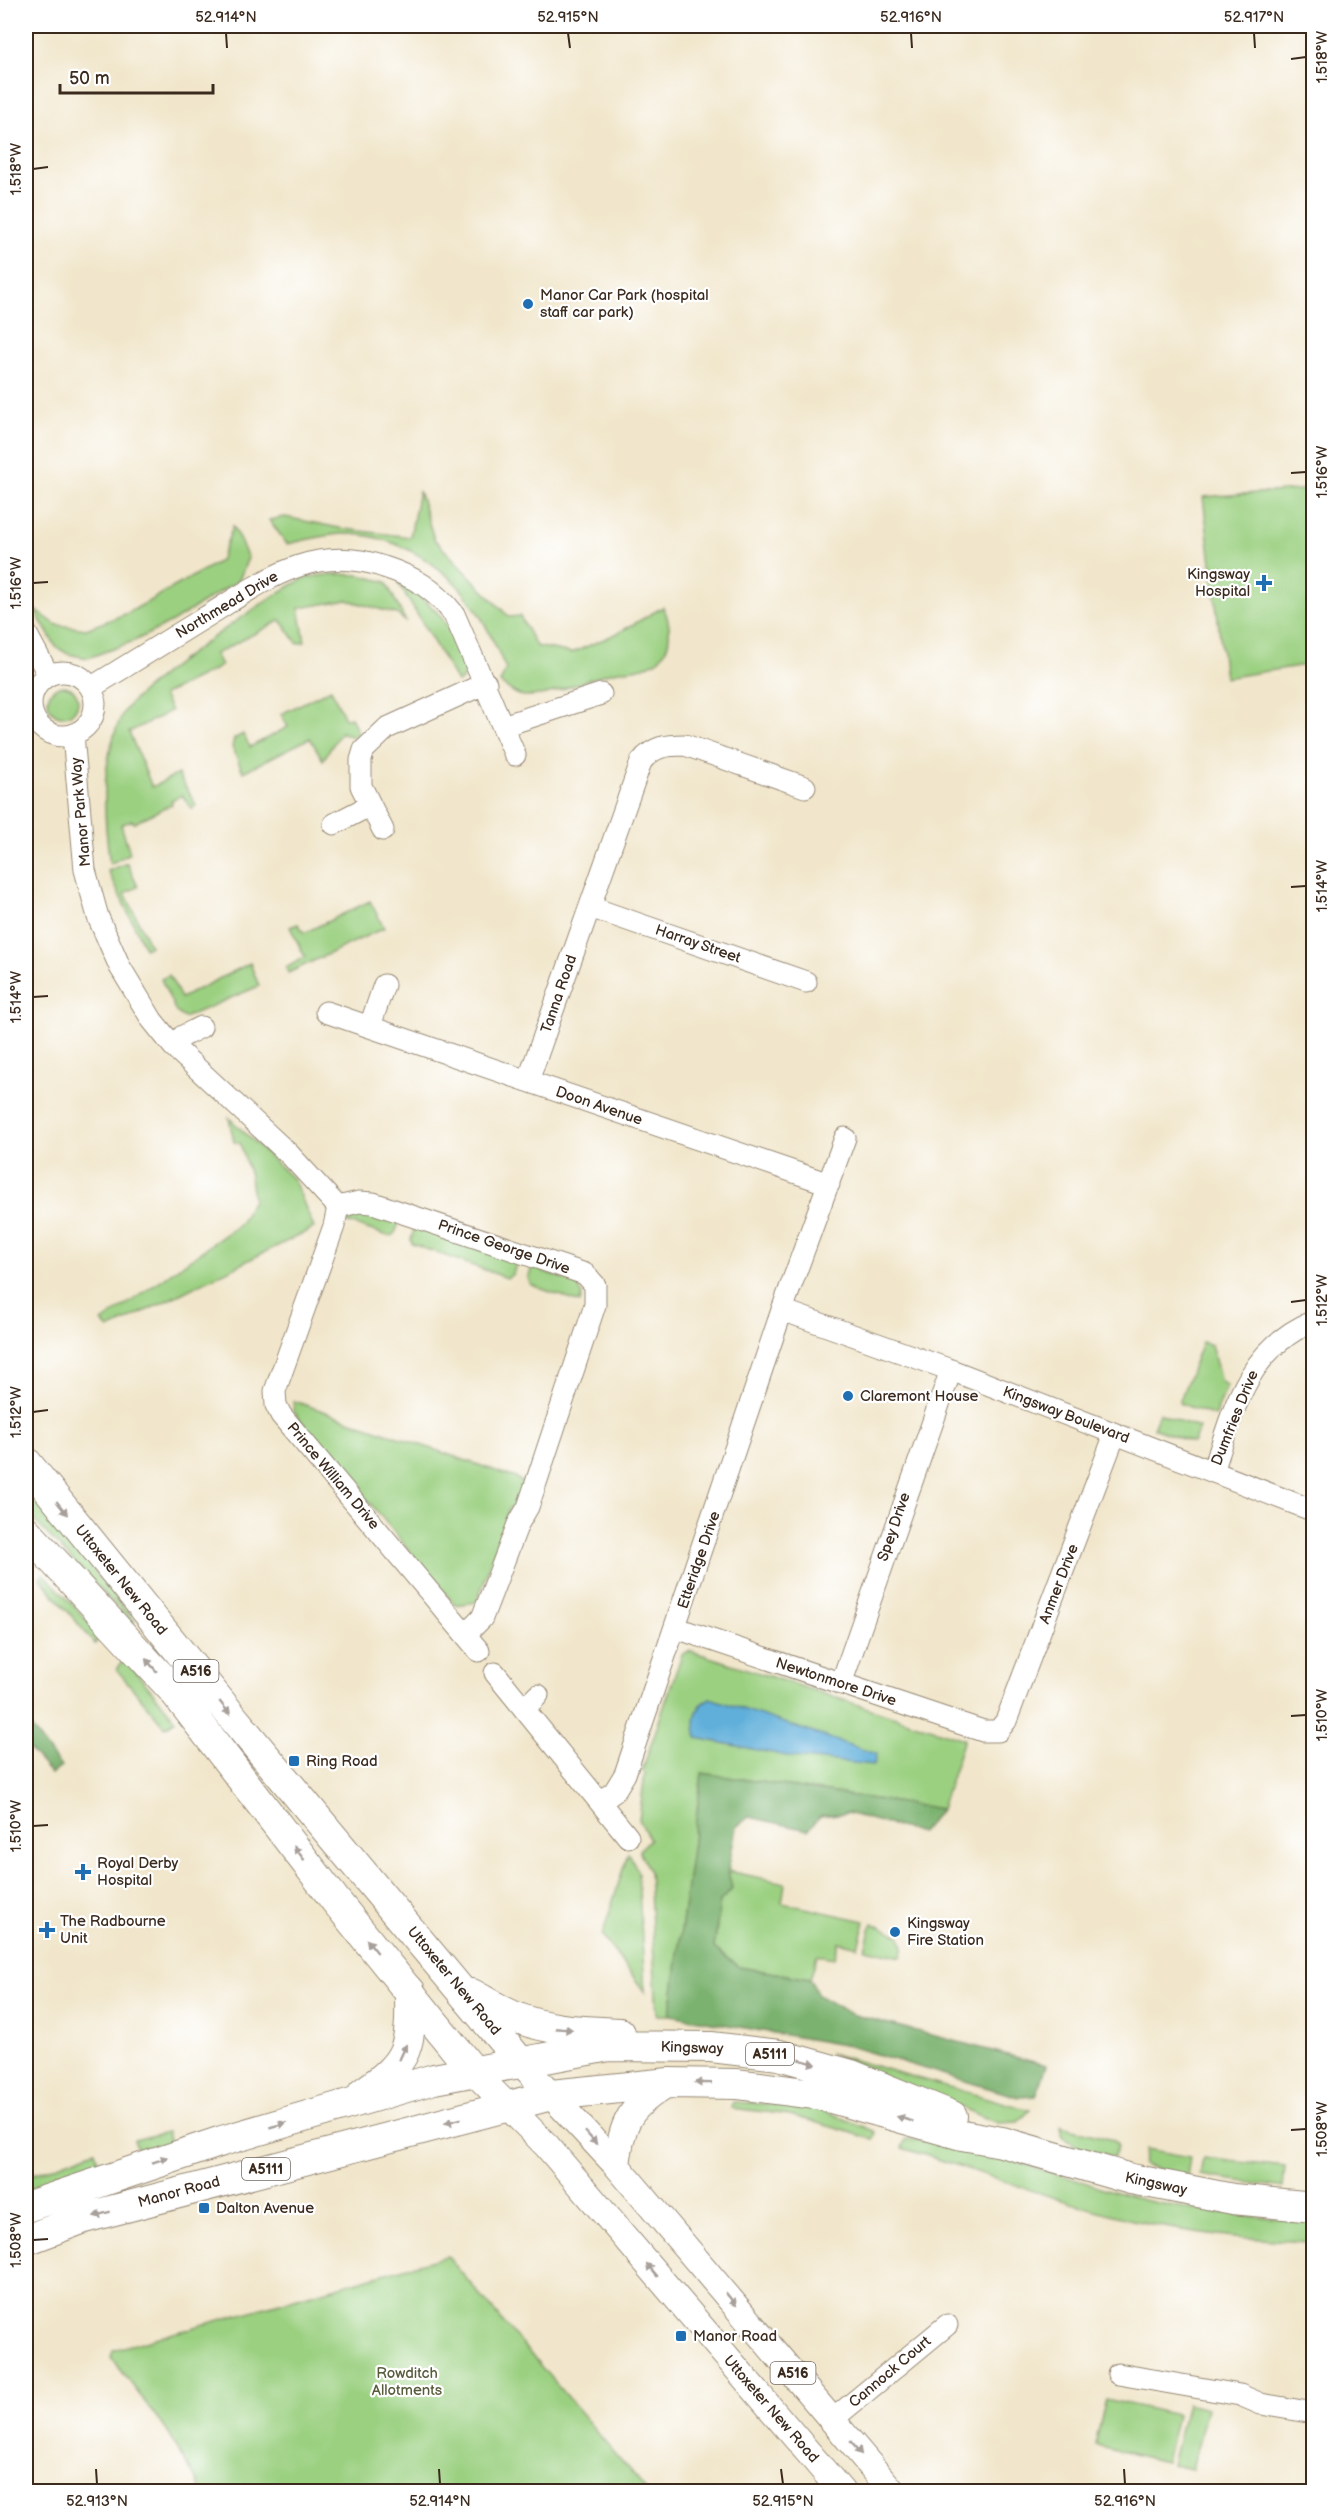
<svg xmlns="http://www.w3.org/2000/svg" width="1339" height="2517" font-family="'Balsamiq Sans',sans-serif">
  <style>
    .green { fill: #9bd081; stroke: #6b7d50; stroke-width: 1.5 }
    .forest { fill: #7cb26f; stroke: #5c6e46; stroke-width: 1.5 }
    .water { fill: #5fafda; stroke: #4d6c7c; stroke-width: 1.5 }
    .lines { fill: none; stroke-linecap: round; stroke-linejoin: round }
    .minor-casing { stroke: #968874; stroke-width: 23 }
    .major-casing { stroke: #968874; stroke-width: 28 }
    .highway-casing { stroke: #968874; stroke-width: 32 }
    .minor { stroke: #fff; stroke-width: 21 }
    .major { stroke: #fff; stroke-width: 26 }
    .highway { stroke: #fff; stroke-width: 30 }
    .oneway { fill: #a79f9a }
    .ticks { fill: none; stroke: #3b2a1e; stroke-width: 2 }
    .poi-dot { fill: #1f6fb2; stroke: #fff; stroke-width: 2 }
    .labels { text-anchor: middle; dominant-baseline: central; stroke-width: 4.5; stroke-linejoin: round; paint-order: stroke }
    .shield { fill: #fff; stroke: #766a62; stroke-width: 1.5 }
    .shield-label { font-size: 14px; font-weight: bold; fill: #3b2a1e }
    .poi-label { font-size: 15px; fill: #3b2a1e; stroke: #fff; text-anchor: start }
    .street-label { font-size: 15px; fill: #3b2a1e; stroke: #fff }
    .park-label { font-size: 15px; fill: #585c3c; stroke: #fff }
    .neatline { fill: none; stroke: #3b2a1e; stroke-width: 2 }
    .ticks-label { font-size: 15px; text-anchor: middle; fill: #3b2a1e }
  </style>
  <rect width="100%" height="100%" fill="#fff"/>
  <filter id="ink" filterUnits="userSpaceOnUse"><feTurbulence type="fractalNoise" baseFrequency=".0167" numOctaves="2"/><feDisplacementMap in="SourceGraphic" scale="12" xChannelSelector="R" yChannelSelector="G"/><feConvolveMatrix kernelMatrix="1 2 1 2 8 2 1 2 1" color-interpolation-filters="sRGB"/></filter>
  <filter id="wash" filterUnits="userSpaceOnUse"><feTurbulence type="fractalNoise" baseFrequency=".008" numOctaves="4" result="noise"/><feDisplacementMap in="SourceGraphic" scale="24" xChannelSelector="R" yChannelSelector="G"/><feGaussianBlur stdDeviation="1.35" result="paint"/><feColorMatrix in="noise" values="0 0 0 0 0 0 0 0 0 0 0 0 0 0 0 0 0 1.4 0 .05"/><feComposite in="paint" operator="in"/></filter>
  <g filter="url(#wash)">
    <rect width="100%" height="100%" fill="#f1e6cb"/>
    <path class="green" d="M1313,489L1314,657L1311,664L1225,678L1203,497Z
      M419,491L434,539L509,617L520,616L536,646L572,653L618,633L663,607C671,622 673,646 659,659C650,668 632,669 619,671C588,676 556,697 525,696C516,696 508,688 500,683L506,669C497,650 489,629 477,611C450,567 395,533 342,534C324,535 305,540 287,544L269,520L285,517L344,529L410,537Z
      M233,526L248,558L239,580L172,622L134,641L88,658L68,654L56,647L34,609L57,625L86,629L128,613L220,561Z
      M337,574L359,575L386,582L406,622L397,614L347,600L299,608L305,642L297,643L281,620L215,654L221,665L216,669L163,695L171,711L129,732L152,787L178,774L196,805L192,809L182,795L171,801L172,804L134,823L132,820L121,825L130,853L110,864C103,815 100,761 122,715C135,688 269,596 301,580C311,575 326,575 337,574Z
      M398,582C440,607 450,625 468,669L461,681L457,682Z
      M48 701a15 15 0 1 1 30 0a15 15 0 1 1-30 0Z
      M331,689L345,719L351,717L358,733L352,737L341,732L323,760L310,738L243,772L232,747L234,739L243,734L250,747L288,727L281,714Z
      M127,863L138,887L125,893L150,946L145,948L108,871Z
      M370,901L384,928L288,973L286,968L305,957L290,927L298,924L304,933Z
      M250,963L259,986L184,1018L176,1012L161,979L169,975L181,998Z
      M229,1118L294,1180L314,1228L109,1329L102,1322L240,1224L253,1200L250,1176L240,1143L234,1142Z
      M361,1211L375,1212L400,1221L394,1235L388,1236L346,1222Z
      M415,1227L517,1262L513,1274L507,1278L412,1244L411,1239Z
      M532,1267L577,1284L582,1294L580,1303L531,1285L528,1279Z
      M1202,1342L1211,1345L1221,1382L1227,1385L1215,1416L1179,1403Z
      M294,1401L516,1478L525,1484L519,1503L509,1508L477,1602L455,1605L293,1411Z
      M1159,1413L1199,1428L1193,1443L1153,1428Z
      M26,1479L80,1545L97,1575L135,1621L133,1624L26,1512Z
      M44,1574L101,1635L95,1644L40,1578Z
      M691,1651L964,1739L941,1809L702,1773L670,2015H657L649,1871L639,1850L650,1840L639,1819L645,1773L642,1771L682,1654Z
      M124,1658L176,1720L165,1727L117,1670Z
      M628,1853L638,1872L645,1992L602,1936Z
      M728,1871L785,1883L782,1903L865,1921L858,1947L839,1942L834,1958L817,1955L810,1979L739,1967L714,1948L720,1901L732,1889Z
      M872,1923L899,1935L904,1946L901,1957L865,1949Z
      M829,2053L1030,2110L1018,2122L998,2123Z
      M733,2102L816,2107L876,2132L873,2139L790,2115L732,2108Z
      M1061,2126L1113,2140L1118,2146L1113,2157L1079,2147L1063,2138Z
      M167,2132L170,2144L140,2156L134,2140Z
      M906,2139L964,2146L1143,2200L1195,2210L1313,2222V2242C1261,2240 1207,2236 1155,2225C1069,2207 986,2173 902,2148Z
      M1146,2149L1190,2157L1187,2176L1142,2165Z
      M95,2151L100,2167L34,2192L26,2177Z
      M1203,2158L1285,2167L1283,2188L1200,2175Z
      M447,2256L647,2491H203L167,2431L111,2357L113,2350Z
      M1106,2399L1177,2415L1166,2462L1095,2445Z
      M1187,2403L1207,2408L1192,2469L1172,2465Z"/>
    <path class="forest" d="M26,1721L61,1767L51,1774L26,1746Z
      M702,1773L941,1809L921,1833L847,1813L820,1816L808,1830L749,1817L736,1827L728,1871L732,1889L720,1901L714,1948L739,1967L810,1979L818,1995L851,2014L1046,2065L1036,2096L1018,2097L849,2046L670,2015Z"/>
    <path class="water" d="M710,1698L876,1754L874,1765L792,1757L697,1738C693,1721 694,1707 710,1698Z"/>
  </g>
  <g filter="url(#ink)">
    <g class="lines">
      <defs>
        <path id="minor" d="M26,633L48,674
          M31 704a32 32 0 1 1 64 0a32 32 0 1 1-64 0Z
          M92,687C129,664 167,641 204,618C263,582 312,542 384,567C415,577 434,589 454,614L515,755
          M503,726L601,694
          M73,735L85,870L98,917L120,967L152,1020L173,1046L290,1155L338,1207
          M334,824L369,806
          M383,830L361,786V760L364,750L387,728L486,683
          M590,907L806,982
          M326,1012L829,1184
          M370,1026L384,985
          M173,1046L183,1036L201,1027
          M528,1081L641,762C653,746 667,745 685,745L805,787
          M338,1207L359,1202L373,1203L585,1274L595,1285V1305L528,1507L518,1524L482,1618L466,1634
          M338,1207L334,1226L275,1391L276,1405L281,1415L479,1651
          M782,1310L951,1370L1314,1511
          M1213,1472C1233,1410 1248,1347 1314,1321
          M676,1628L983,1731H998L1006,1721L1115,1434
          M495,1673L628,1837
          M841,1684L951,1370
          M524,1709L538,1695
          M601,1801L614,1792L625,1774L782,1310L845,1138
          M1118,2374L1240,2395L1261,2404L1314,2413
          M832,2420L947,2325"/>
        <path id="major" d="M522,2064L617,2166L893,2492
          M473,2071L547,2146L842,2492
          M617,2166C622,2120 629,2108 669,2083"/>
        <path id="highway" d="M26,1462L235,1720L522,2064
          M26,1531L174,1691L335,1900L473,2071
          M472,1994C487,2002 502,2012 518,2018C550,2031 586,2031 620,2033
          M363,2093C410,2060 411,2047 410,1991
          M26,2207L222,2141L434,2079L609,2046L711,2047L779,2055L851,2075L952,2116
          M26,2240L84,2218L551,2095L669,2083L737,2084L821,2095L962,2135L1002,2142L1131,2179L1233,2199L1314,2207"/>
      </defs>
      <use href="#minor" class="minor-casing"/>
      <use href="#major" class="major-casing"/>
      <use href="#highway" class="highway-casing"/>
      <use href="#minor" class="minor"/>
      <use href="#major" class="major"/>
      <use href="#highway" class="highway"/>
    </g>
    <defs><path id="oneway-solid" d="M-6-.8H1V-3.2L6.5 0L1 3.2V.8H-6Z" transform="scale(1.5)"/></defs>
    <g class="oneway">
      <use href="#oneway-solid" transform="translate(62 1508) rotate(51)"/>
      <use href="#oneway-solid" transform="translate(151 1665) rotate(-131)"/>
      <use href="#oneway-solid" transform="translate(225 1708) rotate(51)"/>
      <use href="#oneway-solid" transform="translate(299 1853) rotate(-127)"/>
      <use href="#oneway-solid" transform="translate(372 1946) rotate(-129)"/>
      <use href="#oneway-solid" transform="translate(564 2029) rotate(5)"/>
      <use href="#oneway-solid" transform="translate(403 2052) rotate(-65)"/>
      <use href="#oneway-solid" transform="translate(808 2062) rotate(15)"/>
      <use href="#oneway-solid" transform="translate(703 2083) rotate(-179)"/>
      <use href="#oneway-solid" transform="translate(905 2119) rotate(-163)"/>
      <use href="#oneway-solid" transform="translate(453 2121) rotate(165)"/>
      <use href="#oneway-solid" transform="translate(278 2125) rotate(-16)"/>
      <use href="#oneway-solid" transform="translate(591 2138) rotate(48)"/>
      <use href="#oneway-solid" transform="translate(160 2160) rotate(-19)"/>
      <use href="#oneway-solid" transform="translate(102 2214) rotate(165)"/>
      <use href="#oneway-solid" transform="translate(652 2270) rotate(-130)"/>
      <use href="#oneway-solid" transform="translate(731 2299) rotate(50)"/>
      <use href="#oneway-solid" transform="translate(856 2448) rotate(50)"/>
    </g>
  </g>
  <path class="ticks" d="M226,33L227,48M568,33L570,48M911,33L912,48M1254,33L1255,48M1291,59L1306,57M33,169L48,167M1291,473L1306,472M33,583L48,582M1291,887L1306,886M33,997L48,996M1291,1302L1306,1300M33,1412L48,1410M1291,1716L1306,1715M33,1826L48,1825M1291,2130L1306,2129M33,2240L48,2239M96,2469L97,2484M439,2469L440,2484M781,2469L783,2484M1124,2469L1125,2484"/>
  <g class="poi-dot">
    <circle cx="528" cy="304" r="6"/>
    <path d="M1261 574h6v6h6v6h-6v6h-6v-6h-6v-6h6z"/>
    <circle cx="848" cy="1396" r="6"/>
    <rect x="288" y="1755" width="12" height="12" rx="3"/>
    <path d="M80 1863h6v6h6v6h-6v6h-6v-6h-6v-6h6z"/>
    <path d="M44 1921h6v6h6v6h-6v6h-6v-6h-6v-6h6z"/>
    <circle cx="895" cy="1932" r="6"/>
    <rect x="198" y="2202" width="12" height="12" rx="3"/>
    <rect x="675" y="2330" width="12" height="12" rx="3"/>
  </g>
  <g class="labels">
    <g class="shield">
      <rect x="173.5" y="1660" width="45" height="22" rx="4.5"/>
      <rect x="746" y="2043" width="48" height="22" rx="4.5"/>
      <rect x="242" y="2158" width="48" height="22" rx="4.5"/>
      <rect x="770.5" y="2362" width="45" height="22" rx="4.5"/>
    </g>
    <g class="shield-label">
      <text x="196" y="1671">A516</text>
      <text x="770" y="2054">A5111</text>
      <text x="266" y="2169">A5111</text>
      <text x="793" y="2373">A516</text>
    </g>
    <g class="poi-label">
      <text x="540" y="295">Manor Car Park (hospital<tspan x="540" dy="17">staff car park)</tspan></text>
      <text x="1250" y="574" text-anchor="end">Kingsway<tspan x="1250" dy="17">Hospital</tspan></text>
      <text x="860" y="1396">Claremont House</text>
      <text x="306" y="1761">Ring Road</text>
      <text x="97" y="1863">Royal Derby<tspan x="97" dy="17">Hospital</tspan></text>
      <text x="60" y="1921">The Radbourne<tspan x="60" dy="17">Unit</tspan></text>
      <text x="907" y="1923">Kingsway<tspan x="907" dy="17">Fire Station</tspan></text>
      <text x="216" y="2208">Dalton Avenue</text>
      <text x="693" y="2336">Manor Road</text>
    </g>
    <g class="street-label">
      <text transform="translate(227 605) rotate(-31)">Northmead Drive</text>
      <text transform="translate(81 812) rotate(-95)">Manor Park Way</text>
      <text transform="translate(698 944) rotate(19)">Harray Street</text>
      <text transform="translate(559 994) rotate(-71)">Tanna Road</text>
      <text transform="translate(599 1106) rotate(19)">Doon Avenue</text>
      <text transform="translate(504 1247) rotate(19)">Prince George Drive</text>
      <text transform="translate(1066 1415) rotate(21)">Kingsway Boulevard</text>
      <text transform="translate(1235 1418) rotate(-68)">Dumfries Drive</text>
      <text transform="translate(333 1476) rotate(50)">Prince William Drive</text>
      <text transform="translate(894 1527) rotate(-71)">Spey Drive</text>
      <text transform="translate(699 1560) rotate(-71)">Etteridge Drive</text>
      <text transform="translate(121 1580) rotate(51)">Uttoxeter New Road</text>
      <text transform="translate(1059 1584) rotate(-69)">Anmer Drive</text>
      <text transform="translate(836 1682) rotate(18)">Newtonmore Drive</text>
      <text transform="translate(454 1981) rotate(50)">Uttoxeter New Road</text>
      <text transform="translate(692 2048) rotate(2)">Kingsway</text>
      <text transform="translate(1156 2184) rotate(12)">Kingsway</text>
      <text transform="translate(179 2192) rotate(-15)">Manor Road</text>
      <text transform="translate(890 2372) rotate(-40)">Cannock Court</text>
      <text transform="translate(771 2409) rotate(49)">Uttoxeter New Road</text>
    </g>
    <g class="park-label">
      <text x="407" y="2373">Rowditch<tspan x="407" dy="17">Allotments</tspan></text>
    </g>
  </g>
  <rect width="1339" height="2517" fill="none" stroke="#fff" stroke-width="66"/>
  <path d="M60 84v9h153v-9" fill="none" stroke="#3b2a1e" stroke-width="3"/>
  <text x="69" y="84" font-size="18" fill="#3b2a1e" stroke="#ffffff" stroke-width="4.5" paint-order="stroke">50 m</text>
  <rect x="33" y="33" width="1273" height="2451" class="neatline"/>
  <g class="ticks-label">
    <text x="226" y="22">52.914°N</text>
    <text x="568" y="22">52.915°N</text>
    <text x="911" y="22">52.916°N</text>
    <text x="1254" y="22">52.917°N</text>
    <text transform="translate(1322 57) rotate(-90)" y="5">1.518°W</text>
    <text transform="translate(16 169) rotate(-90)" y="5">1.518°W</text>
    <text transform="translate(1322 472) rotate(-90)" y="5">1.516°W</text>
    <text transform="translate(16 583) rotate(-90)" y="5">1.516°W</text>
    <text transform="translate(1322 886) rotate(-90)" y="5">1.514°W</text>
    <text transform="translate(16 997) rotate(-90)" y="5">1.514°W</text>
    <text transform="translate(1322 1300) rotate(-90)" y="5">1.512°W</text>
    <text transform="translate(16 1412) rotate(-90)" y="5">1.512°W</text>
    <text transform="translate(1322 1715) rotate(-90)" y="5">1.510°W</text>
    <text transform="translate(16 1826) rotate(-90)" y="5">1.510°W</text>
    <text transform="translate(1322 2129) rotate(-90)" y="5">1.508°W</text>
    <text transform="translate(16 2240) rotate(-90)" y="5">1.508°W</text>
    <text x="97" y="2506">52.913°N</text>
    <text x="440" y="2506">52.914°N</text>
    <text x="783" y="2506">52.915°N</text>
    <text x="1125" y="2506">52.916°N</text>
  </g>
</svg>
